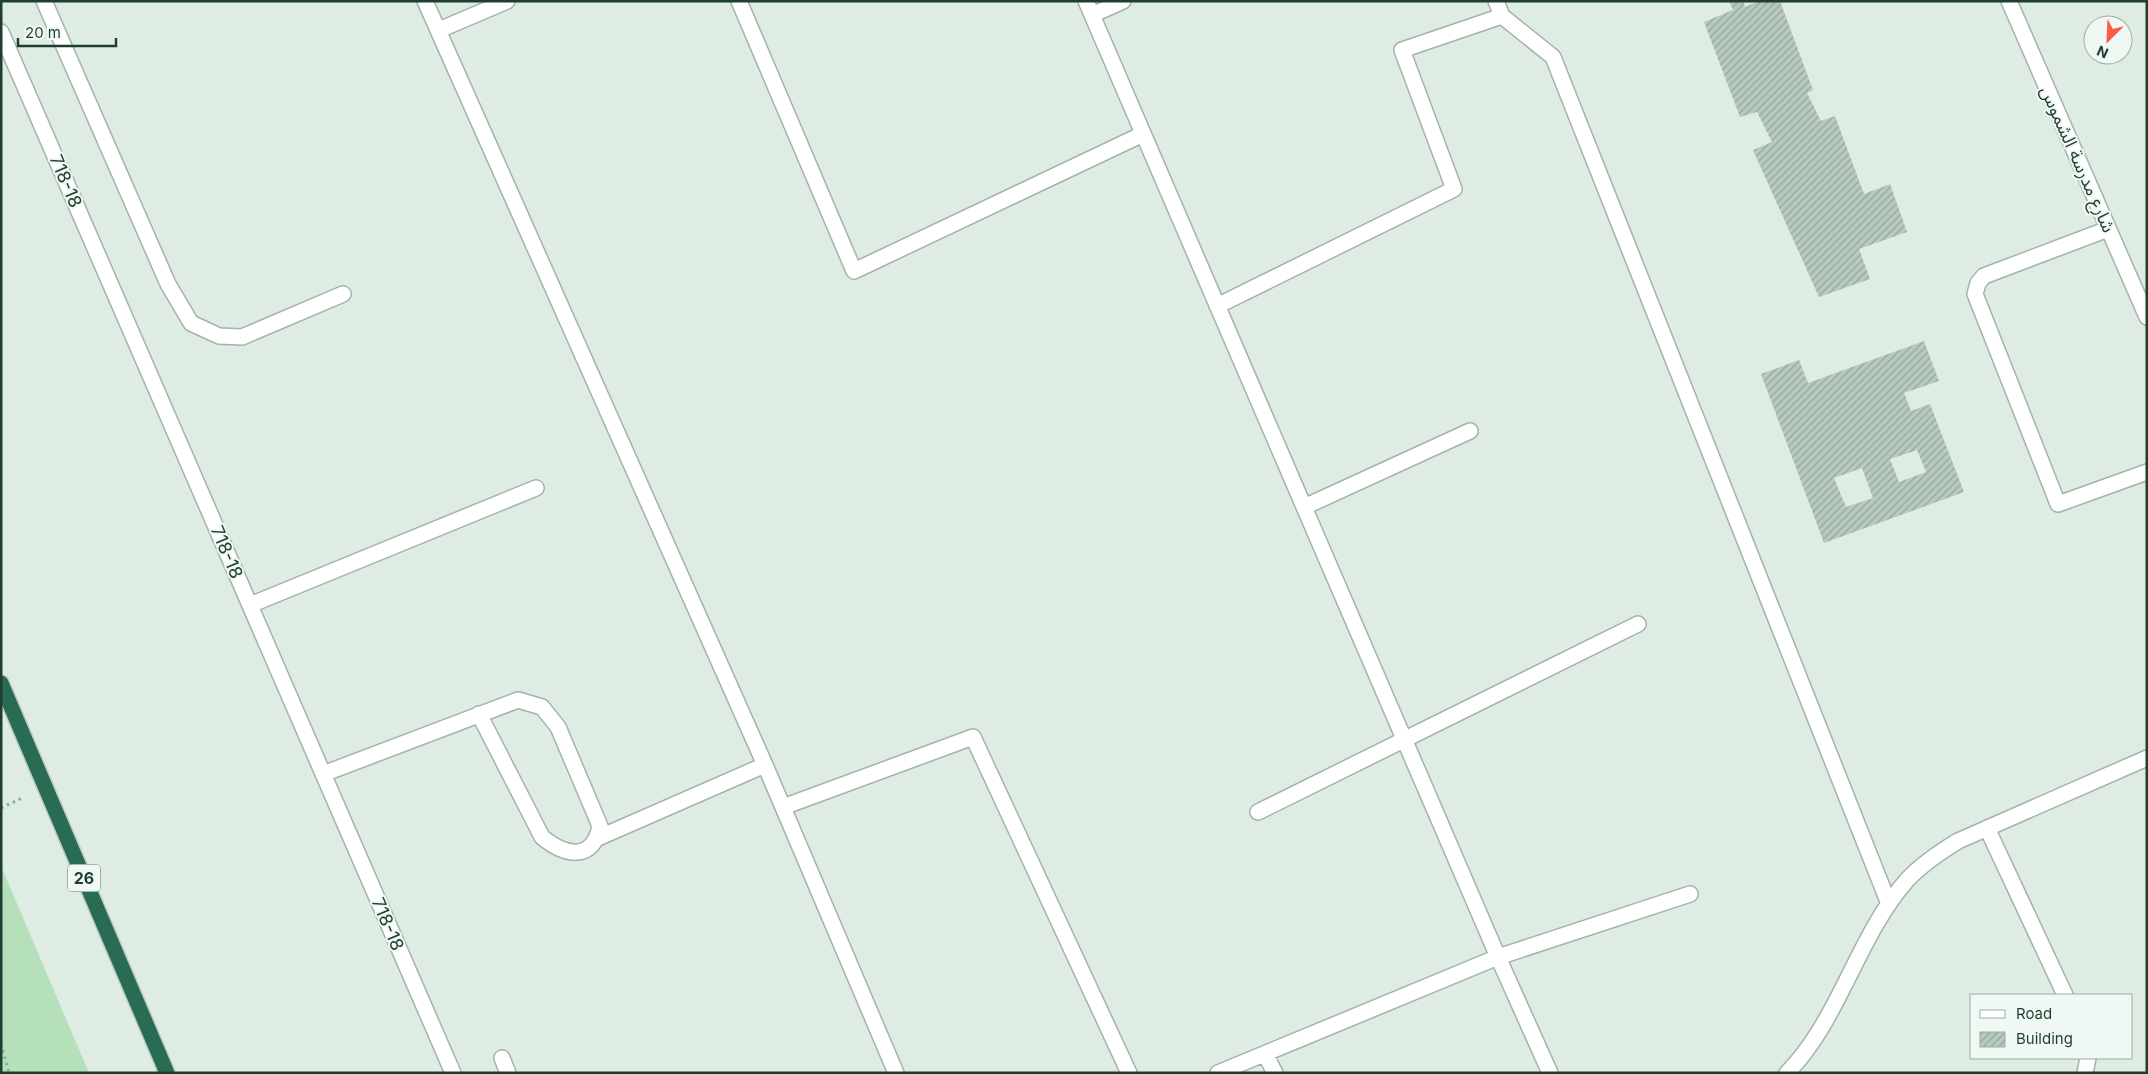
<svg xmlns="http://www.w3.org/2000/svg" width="2148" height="1074" font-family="Inter,'Noto Sans Arabic',sans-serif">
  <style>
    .grass { fill: #b6e0ba }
    .building { fill: url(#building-hatch); fill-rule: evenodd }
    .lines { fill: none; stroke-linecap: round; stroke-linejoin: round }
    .minor-casing { stroke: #a2b4aa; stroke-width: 18 }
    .highway-casing { stroke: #c0c9c5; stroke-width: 18 }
    .path { stroke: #7db399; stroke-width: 3; stroke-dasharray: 2.5 4; stroke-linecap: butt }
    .minor { stroke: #fff; stroke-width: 15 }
    .highway { stroke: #286d53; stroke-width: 15 }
    .labels { text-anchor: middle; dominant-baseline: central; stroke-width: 4; stroke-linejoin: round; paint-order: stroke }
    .shield { fill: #f0f8f3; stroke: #5e766a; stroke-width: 1 }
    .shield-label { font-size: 16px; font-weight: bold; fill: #1f3e30 }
    .street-label { font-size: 18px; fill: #1f3e30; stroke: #f0f8f3 }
  </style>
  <defs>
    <pattern id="building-hatch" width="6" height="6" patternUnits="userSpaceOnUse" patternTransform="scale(1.25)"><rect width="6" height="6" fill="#b7cac0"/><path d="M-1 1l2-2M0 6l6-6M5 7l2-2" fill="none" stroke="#94a59c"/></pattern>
  </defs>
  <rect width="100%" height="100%" fill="#dfece4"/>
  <path class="grass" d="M1,866L89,1073H1Z"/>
  <path class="building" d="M1729,1H1743L1745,7L1759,1H1780L1813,90L1807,93L1821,121L1835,116L1864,194L1890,184L1907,232L1859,249L1870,279L1819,297L1753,150L1772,142L1757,112L1740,117L1704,22L1733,10Z
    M1924,341L1939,381L1904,393L1911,411L1930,404L1964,492L1824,543L1761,374L1799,360L1808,383ZM1917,450L1926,472L1899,482L1890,459ZM1862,468L1873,498L1846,507L1834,478Z"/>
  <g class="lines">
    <defs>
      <path id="minor" d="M44,1L168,284L191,323L219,336L242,337L343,294
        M425,1L765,765L896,1073
        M739,1L854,271L1143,134
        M1086,1L1498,957L1550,1073
        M1496,1L1502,16L1553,57L1889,904
        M2009,1L2147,317
        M1092,15L1123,1
        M439,30L507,1
        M1,32L453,1073
        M2108,229L1984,276L1978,283L1975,294L2058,504L2147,472
        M1217,306L1454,189L1402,50L1502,16
        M1304,507L1470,431
        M250,605L536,488
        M323,774L518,700L542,707L558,727L600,826C593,862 565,856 542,837L479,714
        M783,807L973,737L1129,1073
        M1258,812L1638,624
        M1987,828L2065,995
        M598,838L765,765
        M1265,1054L1275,1073
        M502,1058L508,1073
        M1218,1073L1498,957L1690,894
        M1787,1073C1840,1019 1857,937 1907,880C1922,864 1940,852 1958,841L2147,758
        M2085,1073L2088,1058"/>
      <path id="highway" d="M1,683L167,1073"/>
    </defs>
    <use href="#minor" class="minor-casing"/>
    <use href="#highway" class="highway-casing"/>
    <path class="path" d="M1,808L24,797
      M1,1044L9,1073"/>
    <use href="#minor" class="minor"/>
    <use href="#highway" class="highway"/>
  </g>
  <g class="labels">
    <rect class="shield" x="68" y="864.5" width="32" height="27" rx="4"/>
    <g class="shield-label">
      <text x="84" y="878">26</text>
    </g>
    <g class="street-label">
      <text transform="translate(2078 159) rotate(66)">شارع مدرسة الشموس</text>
      <text transform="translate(66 181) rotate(67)">718-18</text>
      <text transform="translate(227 552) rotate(67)">718-18</text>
      <text transform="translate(388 924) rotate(67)">718-18</text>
    </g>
  </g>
  <rect width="2148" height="1074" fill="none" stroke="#1f3e30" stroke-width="5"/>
  <rect x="1970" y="994" width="162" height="65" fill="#f0f8f3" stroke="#9caea5"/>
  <rect x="1980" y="1010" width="25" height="8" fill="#ffffff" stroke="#9caea5"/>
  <text x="2016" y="1019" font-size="15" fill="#1f3e30">Road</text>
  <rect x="1980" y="1032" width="25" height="15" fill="url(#building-hatch)" stroke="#9caea5"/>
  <text x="2016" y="1044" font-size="15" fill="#1f3e30">Building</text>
  <g transform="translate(2108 40) rotate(204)"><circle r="24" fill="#f0f8f3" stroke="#9caea5"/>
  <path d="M0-4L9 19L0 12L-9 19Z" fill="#ff594b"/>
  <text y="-8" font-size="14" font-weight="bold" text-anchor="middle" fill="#1f3e30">N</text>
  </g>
  <path d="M18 38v8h98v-8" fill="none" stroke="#1f3e30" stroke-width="2.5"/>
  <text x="25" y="38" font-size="15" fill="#1f3e30" stroke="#f0f8f3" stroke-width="4" paint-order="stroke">20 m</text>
</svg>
